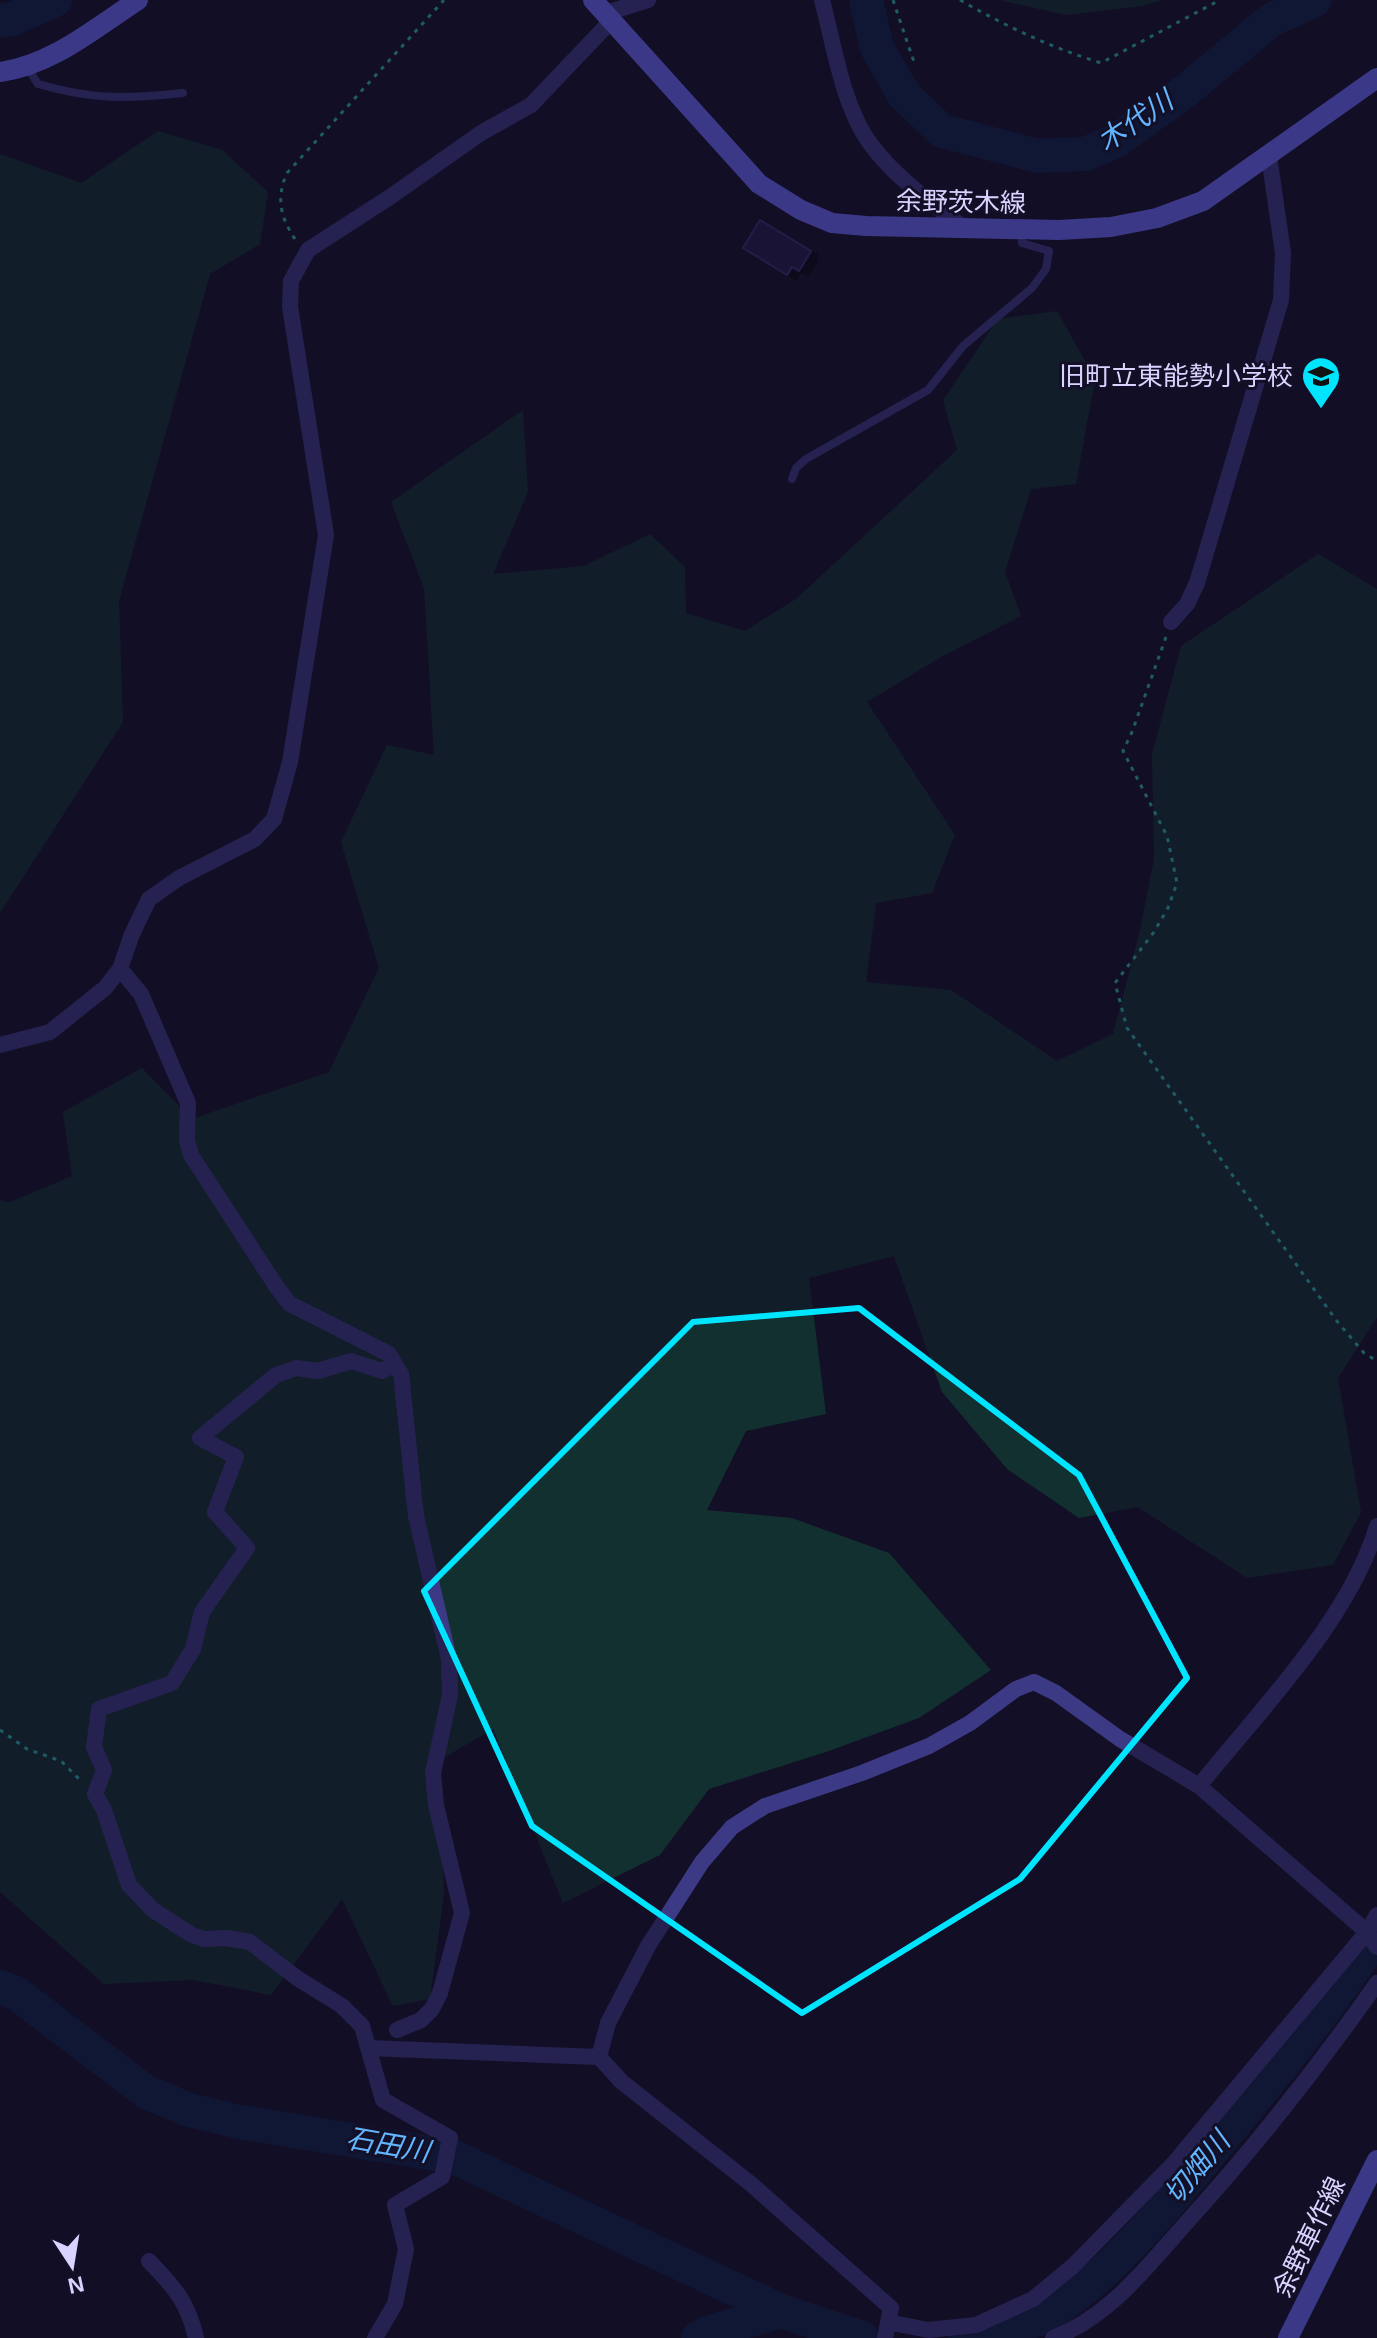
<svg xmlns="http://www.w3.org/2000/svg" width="1377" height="2338" font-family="Arial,'Noto Sans JP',sans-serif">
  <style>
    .green { fill: #12302f }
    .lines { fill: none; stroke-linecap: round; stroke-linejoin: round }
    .river { stroke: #0c2248; stroke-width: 34 }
    .building { fill: #241b47; stroke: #3b2d73; stroke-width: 2; filter: url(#shadow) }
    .path { stroke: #2fb8b0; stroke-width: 3; stroke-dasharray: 4 6; stroke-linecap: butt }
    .lane { stroke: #3d3a85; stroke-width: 8 }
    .street { stroke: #3d3a85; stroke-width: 16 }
    .secondary { stroke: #6f6bff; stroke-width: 20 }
    .marked { fill: none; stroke: #00e5ff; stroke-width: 6; stroke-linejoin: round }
    .labels { text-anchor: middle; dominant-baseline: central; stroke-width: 6; stroke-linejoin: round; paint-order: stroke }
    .street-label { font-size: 26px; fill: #d9d4ff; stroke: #130f26 }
    .poi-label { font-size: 26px; fill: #d9d4ff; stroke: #130f26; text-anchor: end }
    .water-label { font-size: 28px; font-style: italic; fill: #62b6ff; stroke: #130f26 }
  </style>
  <defs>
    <filter id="shadow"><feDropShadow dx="9" dy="5" stdDeviation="0" flood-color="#0009"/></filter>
  </defs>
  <rect width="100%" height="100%" fill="#130f26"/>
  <path class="green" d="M999,0H1163L1142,6L1066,15Z
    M158,131L222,150L268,192L260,244L210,274L119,601L123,722L0,913V154L81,183Z
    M1057,311L1095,379L1076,484L1031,489L1005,572L1021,616L941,657L867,702L955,835L932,893L876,903L866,982L951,990L1057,1061L1113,1034L1139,935L1154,859L1152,754L1181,646L1318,554L1377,589V1317L1338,1378L1361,1512L1333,1565L1247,1578L1138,1507L1079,1518L1007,1469L942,1392L894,1256L809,1278L826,1414L746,1431L707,1510L792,1518L889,1553L991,1670L919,1718L826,1752L709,1789L660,1855L563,1903L493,1729L438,1761L444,1894L430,1999L393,2006L342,1899L271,1995L193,1980L104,1984L0,1892V1200L8,1203L72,1176L63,1112L142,1068L192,1119L329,1072L379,968L341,842L387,745L434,755L424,588L391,502L523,410L528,492L493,574L584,566L650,534L685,567L686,613L745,631L796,599L957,450L943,400L998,319Z"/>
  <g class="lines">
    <path class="river" d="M866,0L877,48L904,95L942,131L1038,156L1085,154L1116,141L1184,92L1271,20L1315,0
      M0,21L12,19L55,0
      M0,1987L16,1993L146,2092L189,2110L240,2122L454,2157L781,2311L862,2338
      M698,2338L707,2333L781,2311
      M965,2338C997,2331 1031,2327 1058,2308C1116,2269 1166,2206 1211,2152C1269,2082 1328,2011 1377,1934"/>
  </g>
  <path class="building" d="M760,220L811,251L799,271L792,267L787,275L743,248Z"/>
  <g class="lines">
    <path class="path" d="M893,0L915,65
      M960,0C1005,26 1050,47 1101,63L1220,0
      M295,239C280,217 276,197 287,173L444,0
      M1166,637L1132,732L1123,751L1167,836L1177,883L1168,908L1154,932L1115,983L1127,1028L1336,1320L1364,1353L1377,1361
      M0,1730L27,1749L61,1761L80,1780"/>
    <path class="lane" d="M27,67L38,84C93,100 127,99 183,93
      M792,479L796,468L806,459L928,390L963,346L1032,288L1046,269L1049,251L1022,243L1021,229"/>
    <path class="street" d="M822,0C834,45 843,109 872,146C897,179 932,203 964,228
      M606,13L648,0
      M1171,622L1187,604L1197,583L1281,300L1283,253L1269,156
      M120,969L141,994L188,1103L187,1140L191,1155L276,1286L290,1304L389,1354L401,1374L416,1516L449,1659L450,1695L433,1773L436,1805L462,1913L440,1993L432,2009L421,2020L397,2030
      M0,1045L50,1032L105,988L120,969L132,934L149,899L179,878L255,839L274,819L290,762L326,535L290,307L291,281L308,250L390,197L481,133L531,105L612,20
      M1199,1786C1260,1710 1350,1619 1377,1526
      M369,2048L599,2057L622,2082L751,2184L891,2308L885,2338
      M599,2057L608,2023L648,1946L702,1862L732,1827L765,1806L862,1773L929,1746L970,1723L1016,1689L1034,1682L1056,1693L1120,1739L1199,1786L1367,1932L1377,1947
      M149,2261C174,2287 188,2302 196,2338
      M888,2322L928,2330L976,2325L1033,2299L1073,2266L1175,2162L1367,1932L1377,1915
      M375,2338L395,2304L406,2249L395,2205L442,2177L450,2138L383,2100L362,2026L342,2006L297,1978L250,1942L227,1938L204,1939L192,1935L153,1910L129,1885L104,1810L95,1794L104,1770L94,1747L99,1709L172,1683L193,1649L202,1612L247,1548L215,1512L236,1457L200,1438L276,1375L296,1368L318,1371L351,1361L382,1371L395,1364
      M1053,2338C1109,2317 1147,2267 1186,2223C1255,2147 1318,2067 1377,1983"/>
    <path class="secondary" d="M593,0L759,184L801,210L832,223L866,226L1059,230L1111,227L1157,218L1203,201L1377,78
      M0,72C52,65 95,28 138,0
      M1288,2338L1377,2160"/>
  </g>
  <path d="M0 0H1377V2338H0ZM859,1308L1079,1475L1187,1678L1020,1879L802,2013L532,1826L424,1591L693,1322Z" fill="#130f26" fill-opacity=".55" fill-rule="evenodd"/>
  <path class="marked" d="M859,1308L1079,1475L1187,1678L1020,1879L802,2013L532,1826L424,1591L693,1322Z"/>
  <defs>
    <symbol id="school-pin" viewBox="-11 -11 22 30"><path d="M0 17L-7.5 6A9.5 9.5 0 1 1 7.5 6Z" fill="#00e5ff" stroke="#130f26"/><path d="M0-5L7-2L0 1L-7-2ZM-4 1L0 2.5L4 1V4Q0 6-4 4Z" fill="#111"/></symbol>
  </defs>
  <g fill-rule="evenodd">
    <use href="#school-pin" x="1299" y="354" width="44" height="60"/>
  </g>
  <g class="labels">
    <g class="street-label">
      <text transform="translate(961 202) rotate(1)">余野茨木線</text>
      <text transform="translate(1309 2237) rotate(-64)">余野車作線</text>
    </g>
    <g class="poi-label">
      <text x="1293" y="376">旧町立東能勢小学校</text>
    </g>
    <g class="water-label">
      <text transform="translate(1135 121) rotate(-34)">木代川</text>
      <text transform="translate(388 2145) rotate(10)">石田川</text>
      <text transform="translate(1197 2168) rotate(-50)">切畑川</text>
    </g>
  </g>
  <g transform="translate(72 2266) rotate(168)" stroke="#130f26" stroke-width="6" paint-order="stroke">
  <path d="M0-6L14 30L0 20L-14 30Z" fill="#d9d4ff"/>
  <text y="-12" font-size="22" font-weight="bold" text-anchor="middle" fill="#d9d4ff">N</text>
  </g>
</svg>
